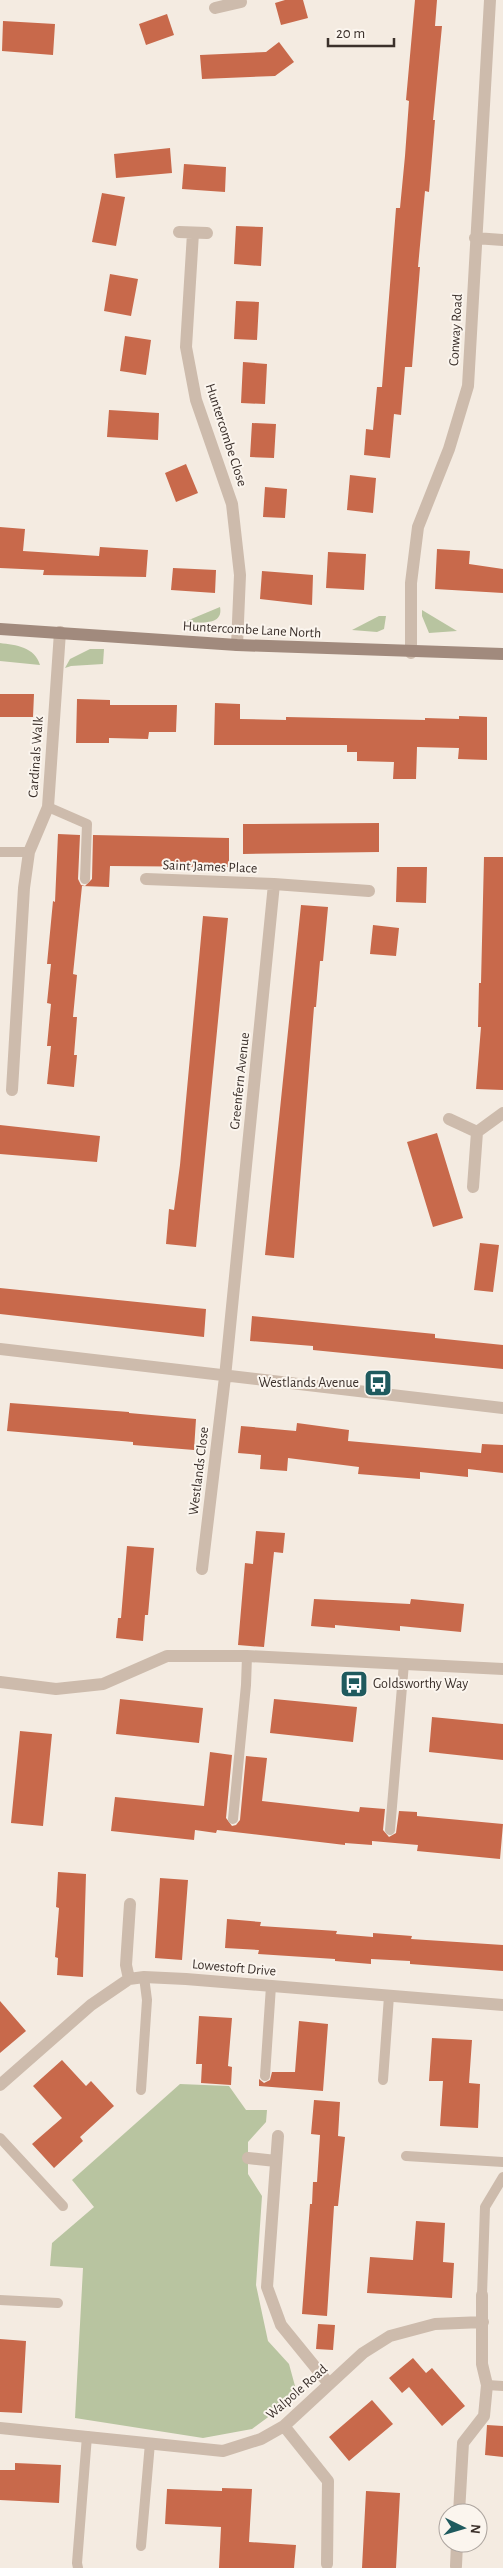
<svg xmlns="http://www.w3.org/2000/svg" width="503" height="2568" font-family="'Alegreya Sans',sans-serif">
  <style>
    .green { fill: #b8c4a0 }
    .building { fill: #c8694b }
    .lines { fill: none; stroke-linecap: round; stroke-linejoin: round }
    .lane { stroke: #cdbbac; stroke-width: 10 }
    .street { stroke: #cdbbac; stroke-width: 12 }
    .secondary { stroke: #a18a7d; stroke-width: 12 }
    .labels { text-anchor: middle; dominant-baseline: central; stroke-width: 4; stroke-linejoin: round; paint-order: stroke }
    .street-label { font-size: 14px; fill: #3b302b; stroke: #fbf5ee }
    .poi-label { font-size: 14px; fill: #3b302b; stroke: #fbf5ee; text-anchor: end }
  </style>
  <rect width="100%" height="100%" fill="#f4ebe1"/>
  <path class="green" d="M220,607C224,627 197,622 184,622Z
    M422,610L457,631L429,633L422,616Z
    M379,616H386L384,629L377,632L352,630Z
    M0,643C16,645 35,647 40,665L0,661Z
    M90,649H104L103,664L71,666L65,668L70,659Z
    M180,2084L229,2086L246,2110H267L266,2122L248,2142V2174L262,2196L256,2285L268,2341L289,2364L295,2386L290,2401L252,2429L203,2438L75,2418L83,2268L50,2266L52,2243L94,2207L72,2180Z"/>
  <path class="building" d="M285,0H303L308,18L281,25L275,3Z
    M415,0H437L435,26H442L433,120H435L429,192L425,191L418,267H420L412,367H405L401,415L394,414L390,458L364,455L366,429L373,430L377,387H382L396,208H400L405,156L409,101L406,100Z
    M167,14L174,35L146,45L139,24Z
    M3,21L55,24L53,55L2,51Z
    M279,42L294,62L275,76L202,79L200,55L266,52Z
    M170,148L172,173L116,178L114,154Z
    M184,164L226,167L225,192L182,189Z
    M102,193L125,197L116,246L92,242Z
    M236,226L263,227L261,266L234,264Z
    M110,274L138,279L131,316L104,311Z
    M236,301L259,302L257,340L234,339Z
    M125,336L151,340L146,375L120,371Z
    M243,362L267,364L265,404L241,403Z
    M109,410L159,413L158,440L107,437Z
    M252,423L276,424L274,458L250,457Z
    M186,464L198,493L176,502L165,473Z
    M350,475L376,478L373,513L347,510Z
    M265,487L287,489L285,518L263,517Z
    M0,527L25,529L23,551L99,556L100,547L148,550L146,577L43,575L44,570L0,568Z
    M437,549L470,551L469,564L503,569V593L435,589Z
    M328,552L366,554L364,590L326,588Z
    M173,568L216,570L215,593L171,590Z
    M262,571L313,575L312,605L260,599Z
    M0,694H34L33,717H0Z
    M77,699L110,700V705H177L176,732H149L148,739L109,738V743H76Z
    M215,703L240,704V719L286,720V717L425,720V718L459,719V716L487,717V760L458,759L459,748L417,747L416,779H393L394,762L357,761V752H347V745H214Z
    M379,823V852L243,854V824Z
    M58,834L80,835L78,879L81,885L85,886L92,879L93,835L229,838V867L110,866L109,887L82,886L73,974L77,975L73,1017H77L74,1055H77L74,1087L47,1084L51,1046H47L51,1004L47,1003L51,964H47L53,901L55,902Z
    M484,857H503V1090L476,1089L481,1027H478L479,983H481Z
    M397,867H427L426,903L396,902Z
    M301,905L328,907L323,961H320L316,1007H314L294,1258L265,1255Z
    M203,916L228,918L196,1247L166,1244L169,1209L174,1210L180,1165Z
    M373,925L399,928L396,956L370,954Z
    M0,1125L100,1136L97,1162L0,1154Z
    M437,1133L463,1218L433,1227L407,1142Z
    M480,1243L499,1245L493,1292L474,1290Z
    M0,1288L206,1309L204,1337L0,1314Z
    M252,1316L435,1334V1338L503,1345V1369L313,1350V1346L250,1341Z
    M10,1403L129,1412V1413L196,1419L194,1450L133,1445V1442L7,1431Z
    M297,1423L349,1430L348,1441L481,1453L482,1444L503,1445V1473L468,1469V1477L420,1472V1479L358,1474L359,1467L288,1458L287,1471L260,1469L261,1455L238,1453L241,1426L296,1431Z
    M256,1531L285,1533L283,1553L274,1552L264,1647L238,1645L245,1563L253,1564Z
    M127,1546L154,1548L148,1615H145L143,1641L116,1638L118,1618H121Z
    M314,1599L410,1604L411,1599L464,1604L461,1632L400,1626V1631L335,1625V1628L311,1626Z
    M120,1699L203,1708L199,1743L116,1734Z
    M274,1699L357,1707L353,1742L270,1733Z
    M432,1717L503,1724V1760L429,1752Z
    M20,1731L52,1734L43,1826L11,1823Z
    M210,1752L232,1755L226,1818L232,1826L236,1825L240,1820L246,1756L267,1758L262,1801L359,1812L360,1807L385,1809L383,1830L389,1837L396,1833L399,1811L417,1812V1816L503,1824L500,1859L417,1851L418,1845L372,1841V1845L345,1843V1845L217,1830L216,1833L195,1830L194,1840L111,1831L115,1797L204,1806Z
    M58,1872L86,1874L83,1977L57,1975L58,1958L55,1957L59,1908L56,1907Z
    M160,1878L188,1880L182,1960L155,1958Z
    M227,1919L261,1922L260,1926L337,1931L336,1934L373,1937V1933L412,1936L411,1939L503,1945V1971L410,1964V1961L371,1959V1964L335,1961V1959L258,1954L259,1950L225,1948Z
    M0,2001L26,2031L0,2053Z
    M199,2016L232,2018L228,2066L232,2067L231,2085L201,2083L202,2064H196Z
    M299,2021L328,2024L323,2091L259,2086V2079L264,2083L270,2080L272,2072H295Z
    M432,2038L472,2040L469,2083L480,2084L478,2128L440,2126L443,2081H429Z
    M62,2060L86,2086L91,2081L114,2106L80,2137L83,2141L54,2168L32,2144L62,2118L33,2086Z
    M314,2100L340,2102L338,2136L345,2137L338,2206H334L327,2316L302,2314L310,2204H312L313,2182H317L320,2135L311,2134Z
    M416,2221L445,2223L443,2262L454,2263L452,2298L367,2293L370,2257L413,2260Z
    M318,2324L335,2325L333,2350L316,2349Z
    M0,2339L26,2341L22,2413L0,2412Z
    M413,2358L426,2373L432,2368L465,2406L442,2426L409,2387L402,2393L389,2378Z
    M372,2400L393,2424L349,2461L329,2437Z
    M487,2425L503,2426V2457L485,2455Z
    M15,2463L61,2465L59,2503L0,2500V2470H15Z
    M222,2488L252,2489L249,2542L296,2545L294,2568H219L221,2527L165,2524L167,2489L222,2491Z
    M366,2491L400,2493L396,2568H362Z"/>
  <g class="lines">
    <path class="lane" d="M48,807L87,824L85,879
      M0,852H29
      M233,1819L246,1685L247,1656
      M390,1830L404,1663
      M265,2076L271,1986
      M383,2080L389,1996
      M141,2090L147,2000L144,1977
      M0,2138L63,2206
      M406,2156L503,2162
      M482,2295L485,2207L503,2177
      M0,2300L58,2303
      M487,2385L503,2386
      M141,2546L150,2443
      M78,2568L77,2563L87,2436"/>
    <path class="street" d="M215,8L241,2
      M179,232L207,233
      M193,233L186,347L196,400L232,504L240,575L237,645
      M475,238L503,240
      M411,653V583L418,527L449,449L468,386L490,0
      M146,879L274,884
      M12,1090L24,888L29,852L48,807L60,632
      M449,1119L477,1132L473,1187
      M477,1132L503,1113
      M0,1349L503,1408
      M202,1569L225,1377L274,884L369,891
      M0,1682L56,1689L103,1684L167,1656H247L503,1669
      M129,1979L126,1965L130,1904
      M0,2085L91,2005L129,1979L144,1977L186,1979L503,2005
      M278,2136L267,2287L281,2325L329,2384
      M248,2158L276,2161
      M284,2426L328,2481L327,2564
      M0,2428L223,2451L261,2439L284,2426L363,2353L390,2336L435,2324L483,2322
      M459,2513L463,2443L484,2416L487,2385L482,2364V2295
      M456,2566L457,2543"/>
    <path class="secondary" d="M0,629L237,645L503,654"/>
  </g>
  <defs>
    <symbol id="bus-square" viewBox="-11 -11 22 22"><rect x="-9" y="-9" width="18" height="18" rx="4" fill="#1f5a5e" stroke="#fbf5ee"/><path d="M-5-6H5V4H4V6H2V4H-2V6H-4V4H-5ZM-3.5-4V0h7V-4ZM-3.5 1.2v1.5H-2V1.2ZM2 1.2v1.5H3.5V1.2Z" fill="#fff"/></symbol>
  </defs>
  <g fill-rule="evenodd">
    <use href="#bus-square" x="362" y="1367" width="32" height="32"/>
    <use href="#bus-square" x="338" y="1668" width="32" height="32"/>
  </g>
  <g class="labels">
    <g class="street-label">
      <text transform="translate(456 330) rotate(-87)">Conway Road</text>
      <text transform="translate(226 435) rotate(72)">Huntercombe Close</text>
      <text transform="translate(252 630) rotate(3)">Huntercombe Lane North</text>
      <text transform="translate(36 757) rotate(-86)">Cardinals Walk</text>
      <text transform="translate(210 867) rotate(2)">Saint James Place</text>
      <text transform="translate(240 1081) rotate(-84)">Greenfern Avenue</text>
      <text transform="translate(199 1471) rotate(-83)">Westlands Close</text>
      <text transform="translate(234 1968) rotate(5)">Lowestoft Drive</text>
      <text transform="translate(297 2392) rotate(-41)">Walpole Road</text>
    </g>
    <g class="poi-label">
      <text x="359" y="1383">Westlands Avenue</text>
      <text x="373" y="1684" text-anchor="start">Goldsworthy Way</text>
    </g>
  </g>
  <g transform="translate(463 2528) rotate(95)"><circle r="24" fill="#fbf5ee" stroke="#aea6a0"/>
  <path d="M0-4L9 19L0 12L-9 19Z" fill="#1f5a5e"/>
  <text y="-8" font-size="14" font-weight="bold" text-anchor="middle" fill="#3b302b">N</text>
  </g>
  <path d="M328 38v8h66v-8" fill="none" stroke="#3b302b" stroke-width="2.5"/>
  <text x="336" y="38" font-size="15" fill="#3b302b" stroke="#fbf5ee" stroke-width="4" paint-order="stroke">20 m</text>
</svg>
